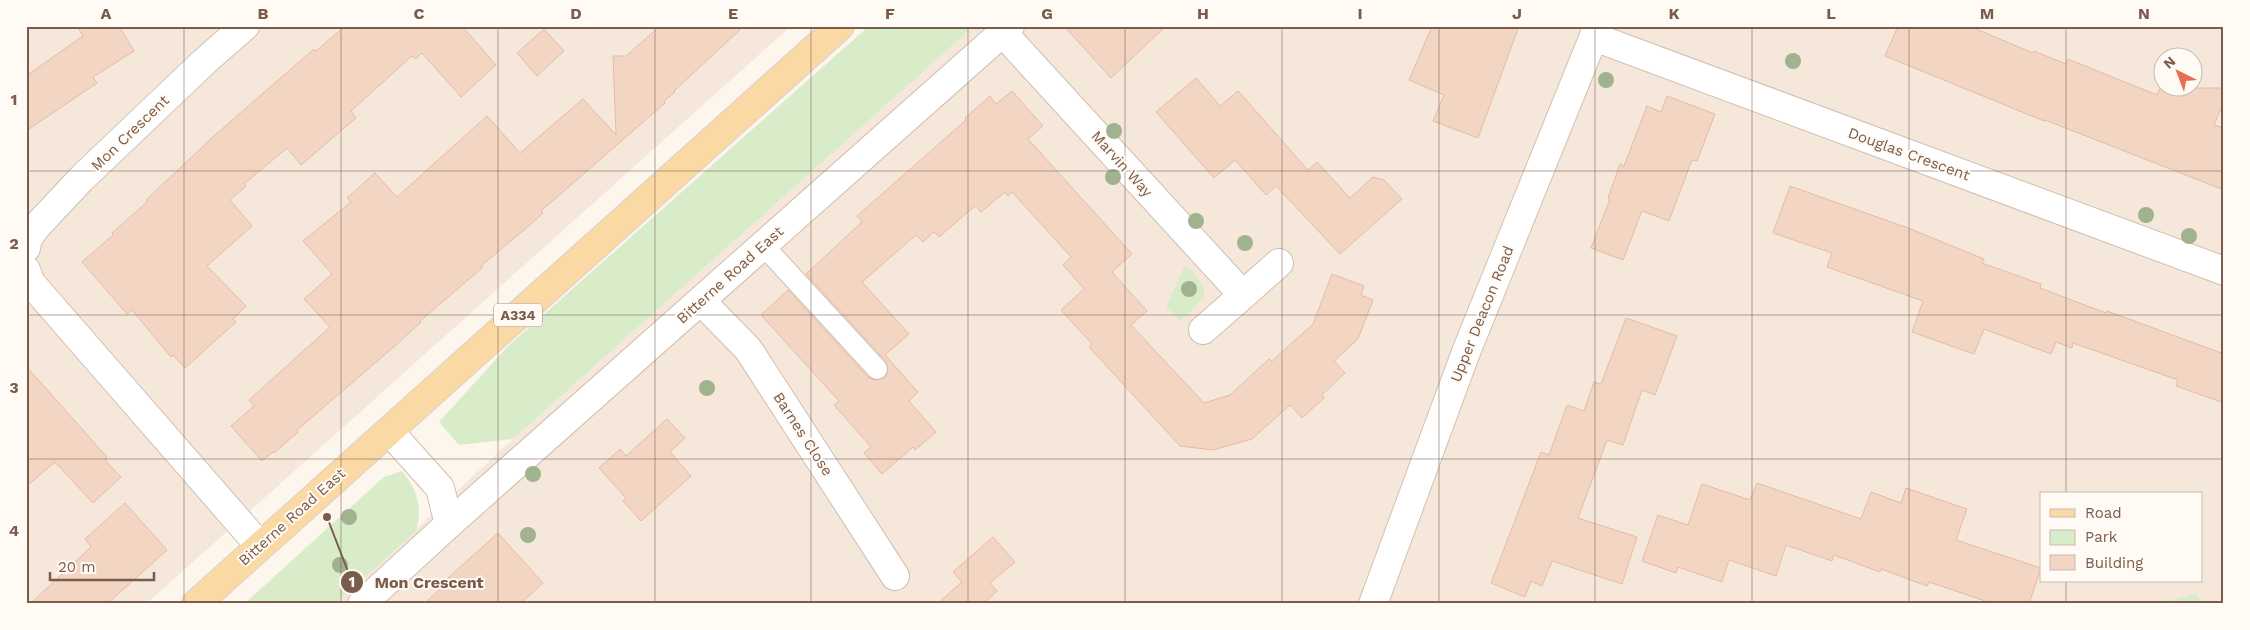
<svg xmlns="http://www.w3.org/2000/svg" width="2250" height="630" font-family="'Work Sans',sans-serif">
  <style>
    .residential { fill: #f5e8da; fill-rule: evenodd }
    .green { fill: #d8ecc9 }
    .building { fill: #f3d5c3; stroke: #e6bba3 }
    .lines { fill: none; stroke-linecap: round; stroke-linejoin: round }
    .lane-casing { stroke: #d1beb0; stroke-width: 22 }
    .street-casing { stroke: #d1beb0; stroke-width: 30 }
    .secondary-casing { stroke: #d6c0b0; stroke-width: 30 }
    .primary-casing { stroke: #dad1cd; stroke-width: 30 }
    .lane { stroke: #fff; stroke-width: 20 }
    .street { stroke: #fff; stroke-width: 28 }
    .secondary { stroke: #fff; stroke-width: 28 }
    .primary { stroke: #fbd9a5; stroke-width: 28 }
    .tree { fill: #a0b28e }
    .grid { fill: none; stroke: #7a5c4d; stroke-width: 1; stroke-opacity: 0.55 }
    .labels { text-anchor: middle; dominant-baseline: central; stroke-width: 4; stroke-linejoin: round; paint-order: stroke }
    .shield { fill: #fffaf3; stroke: #a28b7f; stroke-width: 1 }
    .shield-label { font-size: 14px; font-weight: bold; fill: #7a5c4d }
    .street-label { font-size: 15px; fill: #7a5c4d; stroke: #fffaf3 }
    .leader { fill: none; stroke: #7a5c4d; stroke-width: 2 }
    .callout-dot { fill: #7a5c4d; stroke: #fffaf3; stroke-width: 2 }
    .mark-label { font-size: 15px; text-anchor: middle; font-weight: bold; fill: #fff }
    .callout-label { font-size: 16px; text-anchor: middle; font-weight: bold; fill: #7a5c4d; stroke: #fffaf3; stroke-width: 4; stroke-linejoin: round; paint-order: stroke }
    .neatline { fill: none; stroke: #7a5c4d; stroke-width: 2 }
    .grid-label { font-size: 16px; text-anchor: middle; font-weight: bold; fill: #7a5c4d }
  </style>
  <rect width="100%" height="100%" fill="#fdf6ec"/>
  <path class="residential" d="M26,26H791L146,604H26Z
    M974,26H2224V604H2203L2196,593L2160,604H335L513,439ZM2162,58H2192V88H2162ZM2041,494H2201V581H2041Z"/>
  <path class="green" d="M869,26H974L513,439L459,445L439,422L508,346Z
    M1185,265C1196,273 1205,283 1204,297L1181,321L1166,307Z
    M402,471C417,488 423,508 416,531L335,604H244L384,477Z
    M2196,593L2203,604H2160Z"/>
  <path class="building" d="M77,26H119L134,51L93,77L97,83L26,131V76L83,36Z
    M345,26H462L496,65L461,97L422,53L415,59L412,56L351,111L356,118L301,165L287,148L244,184L246,186L230,200L252,226L207,266L246,306L233,319L236,322L185,368L173,355L171,357L132,310L127,314L82,262L113,235L112,233L147,202L146,200L215,135L314,49L316,51Z
    M660,26H744L674,91L675,92L664,101L665,103L541,211L543,213L531,224L481,266L482,268L420,321L421,322L396,345L297,430L298,432L274,453L273,452L262,461L231,426L254,406L249,400L330,327L304,299L332,274L303,241L351,202L347,198L375,173L397,197L487,116L520,153L583,99L616,135L613,56H626Z
    M1064,26H1166L1111,78Z
    M1432,26H1519L1478,138L1433,121L1444,95L1409,80Z
    M1898,26H1969L2033,53L2034,51L2066,64L2068,59L2157,95L2160,88H2224V101L2214,125L2224,128V190L2045,120L2044,121L1885,56Z
    M544,29L564,51L537,76L517,53Z
    M1196,78L1220,106L1238,91L1308,170L1317,162L1350,198L1373,177L1384,180L1402,199L1340,254L1276,186L1266,195L1235,160L1214,178L1156,112Z
    M1012,91L1043,126L1028,139L1132,254L1112,272L1147,311L1131,325L1204,403L1230,395L1269,359L1272,361L1313,324L1332,274L1364,286L1361,295L1373,300L1358,339L1334,361L1345,373L1322,395L1324,398L1302,418L1290,405L1252,439L1213,450L1180,446L1089,347L1092,344L1061,310L1084,289L1063,265L1071,257L1012,192L1008,196L1005,192L981,212L975,206L939,237L934,232L923,242L916,235L862,282L909,334L885,355L918,392L909,401L936,432L915,450L913,447L882,474L864,453L871,447L834,405L839,401L761,315L788,290L868,377L874,380L885,378L888,372L886,361L806,274L862,222L857,216L966,120L965,118L990,96L996,104Z
    M1667,96L1715,114L1697,161L1692,160L1669,221L1642,211L1623,260L1591,248L1610,199L1608,198L1620,164L1624,166L1647,106L1661,112Z
    M1790,186L1908,228L1984,259L1982,263L2041,284L2040,288L2106,313L2107,311L2224,354V403L2176,386L2178,380L2073,343L2072,348L2056,342L2051,354L1984,329L1974,354L1912,332L1923,301L1827,267L1832,253L1773,233Z
    M1626,318L1677,336L1655,395L1642,390L1623,445L1607,440L1578,518L1637,537L1622,584L1552,561L1542,586L1531,581L1525,597L1491,583L1541,452L1549,455L1567,405L1584,411L1594,382L1601,384Z
    M26,366L107,457L105,460L121,477L93,503L55,462L26,487Z
    M667,419L685,438L670,452L691,476L641,521L623,501L626,498L599,468L620,449L626,456Z
    M1757,483L1861,519L1871,492L1901,503L1906,488L1967,509L1956,540L2041,568L2029,604H1994L1929,582L1927,586L1881,569L1880,572L1834,555L1832,561L1786,545L1776,576L1729,560L1722,582L1678,567L1676,573L1642,561L1658,515L1688,525L1702,484L1750,500Z
    M125,503L167,550L107,604H30L91,547L85,539Z
    M498,533L543,583L520,604H424L440,589L438,587Z
    M993,537L1015,562L990,583L997,591L983,604H937L962,582L953,572Z"/>
  <g class="lines">
    <defs>
      <path id="lane" d="M763,245L877,369"/>
      <path id="street" d="M1003,33L1243,295L1203,330
        M1594,37L2224,271
        M26,248L28,238L37,226L82,178L205,61L245,26
        M26,270L31,283L260,546
        M1243,295L1279,263
        M701,301L748,349L895,576
        M449,524L1010,26
        M362,604L449,524L440,488L389,431"/>
      <path id="secondary" d="M1373,604L1466,352L1598,26"/>
      <path id="primary" d="M196,604L840,26"/>
    </defs>
    <use href="#lane" class="lane-casing"/>
    <use href="#street" class="street-casing"/>
    <use href="#secondary" class="secondary-casing"/>
    <use href="#primary" class="primary-casing"/>
    <use href="#lane" class="lane"/>
    <use href="#street" class="street"/>
    <use href="#secondary" class="secondary"/>
    <use href="#primary" class="primary"/>
  </g>
  <g class="tree">
    <circle cx="1793" cy="61" r="8"/>
    <circle cx="1606" cy="80" r="8"/>
    <circle cx="1114" cy="131" r="8"/>
    <circle cx="1113" cy="177" r="8"/>
    <circle cx="2146" cy="215" r="8"/>
    <circle cx="1196" cy="221" r="8"/>
    <circle cx="2189" cy="236" r="8"/>
    <circle cx="1245" cy="243" r="8"/>
    <circle cx="1189" cy="289" r="8"/>
    <circle cx="707" cy="388" r="8"/>
    <circle cx="533" cy="474" r="8"/>
    <circle cx="349" cy="517" r="8"/>
    <circle cx="528" cy="535" r="8"/>
    <circle cx="340" cy="565" r="8"/>
  </g>
  <path class="grid" d="M184,26V604M341,26V604M498,26V604M655,26V604M811,26V604M968,26V604M1125,26V604M1282,26V604M1439,26V604M1595,26V604M1752,26V604M1909,26V604M2066,26V494M26,171H2224M26,315H2224M26,459H2224M2066,581V604"/>
  <g class="labels">
    <rect class="shield" x="494" y="303.5" width="48" height="23" rx="4"/>
    <g class="shield-label">
      <text x="518" y="315">A334</text>
    </g>
    <g class="street-label">
      <text transform="translate(130 133) rotate(-44)">Mon Crescent</text>
      <text transform="translate(1909 154) rotate(20)">Douglas Crescent</text>
      <text transform="translate(1122 164) rotate(48)">Marvin Way</text>
      <text transform="translate(730 275) rotate(-42)">Bitterne Road East</text>
      <text transform="translate(1482 314) rotate(-68)">Upper Deacon Road</text>
      <text transform="translate(803 434) rotate(57)">Barnes Close</text>
      <text transform="translate(292 517) rotate(-42)">Bitterne Road East</text>
    </g>
  </g>
  <path class="leader" d="M327 517L352 582"/>
  <g class="callout-dot">
    <circle cx="327" cy="517" r="5"/>
    <circle cx="352" cy="582" r="12"/>
  </g>
  <g class="mark-label">
    <text x="352" y="587">1</text>
  </g>
  <g class="callout-label">
    <text x="429" y="588">Mon Crescent</text>
  </g>
  <rect width="2250" height="630" fill="none" stroke="#fffaf3" stroke-width="55"/>
  <rect x="2040" y="492" width="162" height="90" fill="#fffaf3" stroke="#cabbb1"/>
  <rect x="2050" y="509" width="25" height="8" fill="#fbd9a5" stroke="#cabbb1"/>
  <text x="2085" y="518" font-size="15" fill="#7a5c4d">Road</text>
  <rect x="2050" y="530" width="25" height="15" fill="#d8ecc9" stroke="#cabbb1"/>
  <text x="2085" y="542" font-size="15" fill="#7a5c4d">Park</text>
  <rect x="2050" y="555" width="25" height="15" fill="#f3d5c3" stroke="#cabbb1"/>
  <text x="2085" y="568" font-size="15" fill="#7a5c4d">Building</text>
  <g transform="translate(2178 72) rotate(318)"><circle r="24" fill="#fffaf3" stroke="#cabbb1"/>
  <path d="M0-4L9 19L0 12L-9 19Z" fill="#e76f51"/>
  <text y="-8" font-size="14" font-weight="bold" text-anchor="middle" fill="#7a5c4d">N</text>
  </g>
  <path d="M50 572v8h104v-8" fill="none" stroke="#7a5c4d" stroke-width="2.5"/>
  <text x="58" y="572" font-size="15" fill="#7a5c4d" stroke="#fffaf3" stroke-width="4" paint-order="stroke">20 m</text>
  <rect x="28" y="28" width="2194" height="574" class="neatline"/>
  <g class="grid-label">
    <text x="106" y="19">A</text>
    <text x="263" y="19">B</text>
    <text x="419" y="19">C</text>
    <text x="576" y="19">D</text>
    <text x="733" y="19">E</text>
    <text x="890" y="19">F</text>
    <text x="1047" y="19">G</text>
    <text x="1203" y="19">H</text>
    <text x="1360" y="19">I</text>
    <text x="1517" y="19">J</text>
    <text x="1674" y="19">K</text>
    <text x="1831" y="19">L</text>
    <text x="1987" y="19">M</text>
    <text x="2144" y="19">N</text>
    <text x="14" y="105">1</text>
    <text x="14" y="249">2</text>
    <text x="14" y="393">3</text>
    <text x="14" y="536">4</text>
  </g>
</svg>
